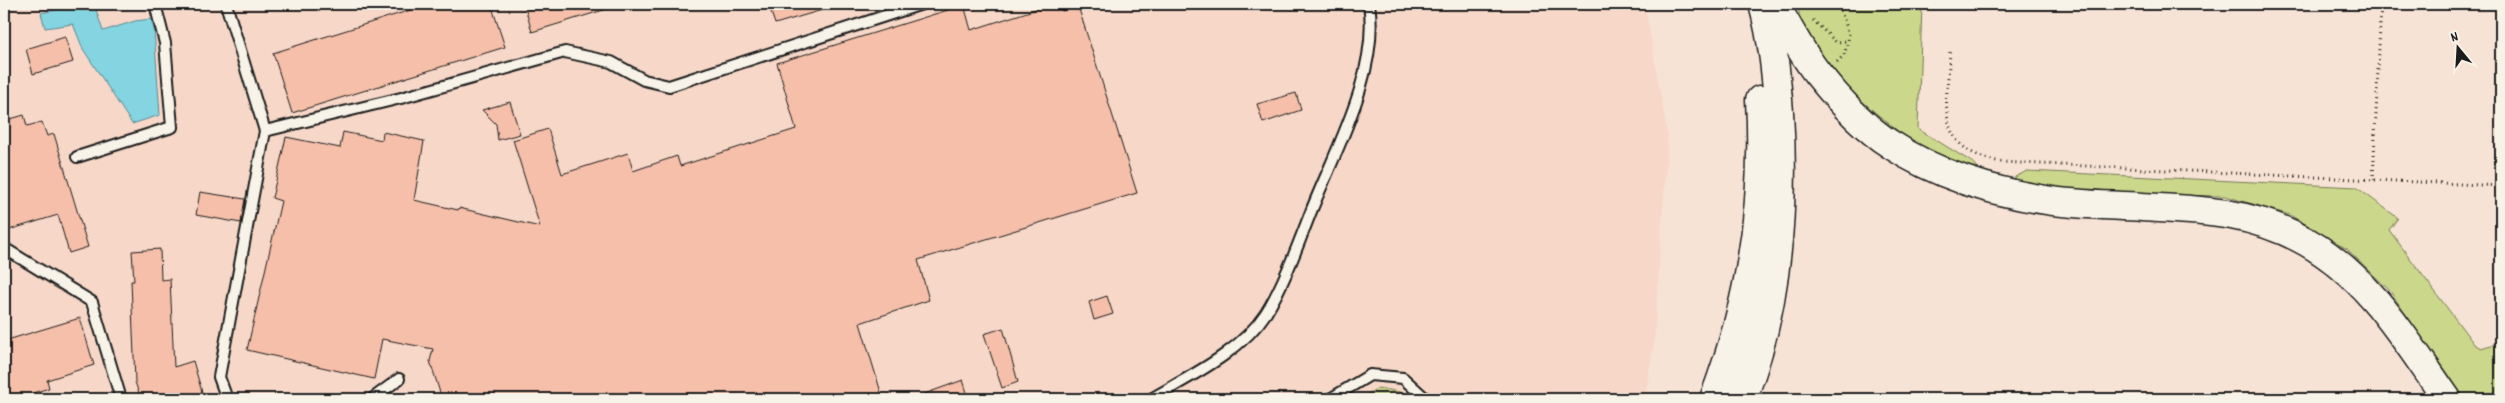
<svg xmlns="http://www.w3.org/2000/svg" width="2505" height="403" font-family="Dekko,sans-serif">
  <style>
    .built { fill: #f7d8c8 }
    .green { fill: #cbd88b; stroke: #747a54 }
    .water { fill: #85d4e1; stroke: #5b8a92 }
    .building { fill: #f6bfa9; stroke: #1c1c1c }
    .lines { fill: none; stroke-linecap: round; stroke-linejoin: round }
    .service-casing { stroke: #1c1c1c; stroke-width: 14 }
    .secondary-casing { stroke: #1c1c1c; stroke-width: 31 }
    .path { stroke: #1c1c1c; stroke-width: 3; stroke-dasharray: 1 4; stroke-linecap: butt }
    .service { stroke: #f7f3e8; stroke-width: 10 }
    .secondary { stroke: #f7f3e8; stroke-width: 28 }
  </style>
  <rect width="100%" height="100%" fill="#f7e3d5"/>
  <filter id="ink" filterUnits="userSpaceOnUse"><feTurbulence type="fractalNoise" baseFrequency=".02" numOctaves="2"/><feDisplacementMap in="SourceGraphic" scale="10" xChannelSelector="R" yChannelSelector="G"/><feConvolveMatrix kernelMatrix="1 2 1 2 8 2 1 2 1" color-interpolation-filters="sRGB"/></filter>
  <g filter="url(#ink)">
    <path class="built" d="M4,4H1645L1668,137L1654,342L1645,399H4Z"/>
    <path class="green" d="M1798,4H1922L1918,129L1975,164L1978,169L1974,171C1949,163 1924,151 1903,135C1875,113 1813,63 1802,30C1800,22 1799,12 1798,4Z
      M2027,171L2356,187L2398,218L2389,230L2474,344L2481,348L2501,342V399H2462L2390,291L2347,249L2290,215L2225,196L2112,194L2013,185L2015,177Z
      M1378,388L1400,392L1405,399H1358Z"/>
    <path class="water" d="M82,4H94L103,31L135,21L151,19L154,29L160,115L132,124L83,49L73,24L45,28L41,13Z"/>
    <path class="building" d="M430,4H491L505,47L292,113L273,53Z
      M524,4H610V8L532,32Z
      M787,4H829V8L775,24L770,9Z
      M1052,4H1060L1062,11L1078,6L1137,193L918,260L929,300L860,323L883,399H442L430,361L433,349L382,339L374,379L247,350L281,201L272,198L286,137L340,148L343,132L382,140L383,132L424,141L414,200L458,210L459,208L540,227L513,140L548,129L562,174L628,153L633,171L677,156L680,166L796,129L777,63L964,5L971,30Z
      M65,37L73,62L33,74L26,49Z
      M1296,93L1301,110L1263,123L1257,104Z
      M510,102L520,134L498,140L496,124L482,110Z
      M24,115L27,126L42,122L47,136L54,134L88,247L69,253L58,215L9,230L4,211V134L8,133L4,121Z
      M200,192L245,199L241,223L196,215Z
      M160,249L161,280L170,279L174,367L193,361L204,399H141L135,382L131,281H134L132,251Z
      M1107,296L1113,314L1094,320L1089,302Z
      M80,318L94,365L47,380L49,388L33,393L35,399H4V341Z
      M1003,328L1018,382L1002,388L984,334Z
      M963,380L969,399H917L916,397Z"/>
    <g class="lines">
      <defs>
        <path id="service" d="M226,4L265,131L219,377L227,399
          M265,131L401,98L565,52L611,62L644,80L669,86L922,4
          M77,157L172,127L165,43L155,4
          M4,248L92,302L121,399
          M372,399L399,379
          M1151,399C1190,376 1240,353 1266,313C1284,284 1299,242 1312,209C1336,149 1380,70 1369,4
          M1330,399L1370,375L1403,378L1426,399"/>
        <path id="secondary" d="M1774,4C1789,27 1801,53 1818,74C1838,99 1863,127 1890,144C1935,174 1992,192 2046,200C2077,205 2110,205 2142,207C2202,210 2252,211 2307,242C2370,278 2406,341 2447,399
          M1714,399C1750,304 1766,202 1760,100
          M1742,399C1778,309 1785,209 1779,112C1776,75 1773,40 1763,4"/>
      </defs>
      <use href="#service" class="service-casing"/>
      <use href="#secondary" class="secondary-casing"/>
      <path class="path" d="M1813,20L1836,42L1848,41L1849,33L1838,4
        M1950,52C1947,105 1932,149 2001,162L2501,186
        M1837,62L1844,55L1848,42
        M2373,180L2381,4"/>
      <use href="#service" class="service"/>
      <use href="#secondary" class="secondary"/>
    </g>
  </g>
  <rect width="2505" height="403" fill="none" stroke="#f7f3e8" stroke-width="20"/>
  <rect x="10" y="10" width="2485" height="383" fill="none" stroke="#1c1c1c" stroke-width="2" filter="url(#ink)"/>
  <g transform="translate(2458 48) rotate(342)" stroke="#f7f3e8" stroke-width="4" paint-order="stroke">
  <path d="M0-4L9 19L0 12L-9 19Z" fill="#1c1c1c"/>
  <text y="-8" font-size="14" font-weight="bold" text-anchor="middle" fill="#1c1c1c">N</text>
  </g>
</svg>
